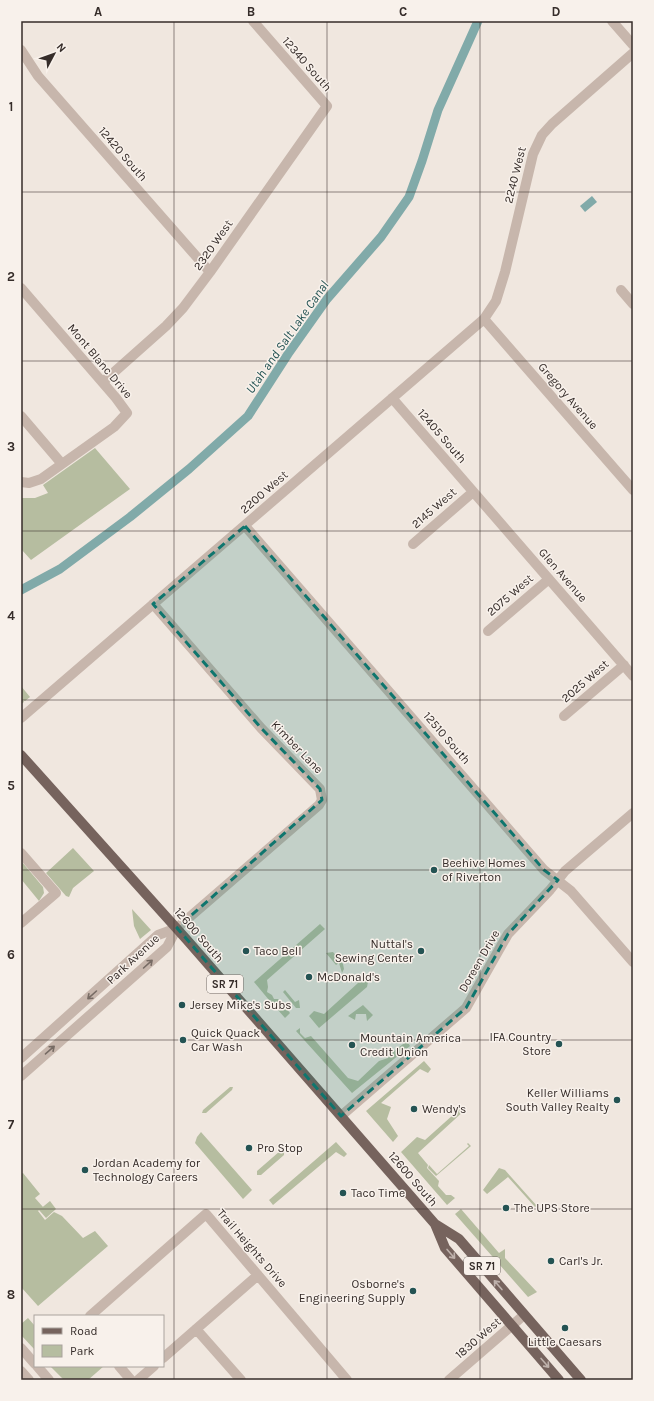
<svg xmlns="http://www.w3.org/2000/svg" width="654" height="1401" font-family="Karla,sans-serif">
  <style>
    .green { fill: #b6bda0 }
    .water { fill: #81aaa9 }
    .lines { fill: none; stroke-linecap: round; stroke-linejoin: round }
    .canal { stroke: #81aaa9; stroke-width: 9 }
    .minor { stroke: #c7b6ac; stroke-width: 10 }
    .major { stroke: #76635d; stroke-width: 10 }
    .oneway { stroke: #776b64 }
    .oneway2 { stroke: #beb1ab }
    .marked { fill: #0f766e; fill-opacity: 0.2; stroke: #0f766e; stroke-width: 3; stroke-dasharray: 8 5; stroke-linejoin: round }
    .grid { fill: none; stroke: #362d2a; stroke-width: 1; stroke-opacity: 0.55 }
    .poi-dot { fill: #245353; stroke: #f8f1eb; stroke-width: 1.5 }
    .labels { text-anchor: middle; dominant-baseline: central; stroke-width: 3; stroke-linejoin: round; paint-order: stroke }
    .shield { fill: #f8f1eb; stroke: #706864; stroke-width: 1 }
    .shield-label { font-size: 11px; font-weight: bold; fill: #362d2a }
    .street-label { font-size: 12px; fill: #362d2a; stroke: #f8f1eb }
    .poi-label { font-size: 12px; fill: #362d2a; stroke: #f8f1eb; text-anchor: start }
    .water-label { font-size: 13px; font-style: italic; fill: #245353; stroke: #f8f1eb }
    .neatline { fill: none; stroke: #362d2a; stroke-width: 1.5 }
    .grid-label { font-size: 13px; text-anchor: middle; font-weight: bold; fill: #362d2a }
  </style>
  <rect width="100%" height="100%" fill="#f0e7df"/>
  <path class="green" d="M95,448L130,489L31,560L21,549V498H35L48,493L43,485Z
    M21,686L30,697L25,701L23,700L24,702L21,704Z
    M73,848L94,871L73,888L69,897L66,896L46,873Z
    M22,862L43,887L44,893L39,901L21,879Z
    M132,909L151,930L140,939L134,926Z
    M320,924L325,929L267,980L268,987L267,992L272,995L274,999H278L280,1001L279,1004L275,1003L279,1005L280,1001L290,1013L285,1018L270,1001L272,1000H269L254,982Z
    M333,952L343,964L344,969L342,973L339,963L336,965L326,953Z
    M354,977L368,982L367,987L319,1028L309,1016L314,1011L324,1014L358,983L352,978Z
    M285,990L295,1002L299,1000L300,1008H296L283,992Z
    M363,1005L373,1015L367,1021L366,1014H356L355,1020L348,1016Z
    M300,1028V1033L305,1038L311,1036L348,1078L358,1081L379,1061L388,1058L389,1055L407,1041L410,1046L352,1093L296,1031Z
    M424,1061L431,1069L428,1073L420,1069L381,1103L391,1107L387,1119L398,1136L393,1142L366,1111Z
    M230,1087H233L232,1090L206,1113H202L203,1110Z
    M463,1106L466,1109L418,1153L428,1165L427,1168L439,1181L438,1186L446,1195H451L455,1198L447,1205L401,1152L417,1137L425,1140Z
    M201,1132L252,1190L243,1199L195,1143L197,1137Z
    M336,1142L347,1154L344,1157L336,1152L273,1205L269,1200Z
    M468,1143L471,1146L436,1176L428,1168L429,1165L437,1174L469,1146L467,1144Z
    M280,1151H284V1155L261,1175H257V1171Z
    M499,1168L505,1170L537,1206L535,1207L508,1177L487,1194L483,1190Z
    M23,1173L40,1194L35,1198L43,1207L38,1211L45,1220L54,1212L62,1216L83,1238L95,1231L108,1246L38,1306L21,1287V1174Z
    M50,1201L56,1209L46,1218L39,1210Z
    M461,1209L499,1253L505,1249V1258L537,1292L528,1297L455,1214Z
    M28,1318L35,1326V1350L21,1335V1324Z
    M50,1366H104L88,1380H64Z"/>
  <path class="water" d="M592,196L597,202L585,212L580,206Z"/>
  <g class="lines">
    <path class="canal" d="M21,590L60,569L130,517L189,469L248,416L288,354L327,299L381,237L409,197L422,161L438,110L478,21"/>
    <path class="minor" d="M612,21L633,45
      M21,50L38,76L210,272
      M21,288L116,398L127,413L114,427L41,479L29,483L21,482
      M621,290L633,304
      M484,319L633,490
      M103,382L166,326L183,308L210,272L327,106L253,21
      M392,398L633,676
      M21,416L62,464
      M245,526L544,870L571,891L633,962
      M413,544L473,492
      M488,631L549,579
      M564,716L624,665
      M21,718L484,319L496,301L505,272L533,154L542,135L552,124L633,53
      M21,853L56,893L21,923
      M21,1058L158,935L177,928L319,805L322,800L320,789L261,728L153,604
      M21,1076L167,947L177,928
      M341,1116L466,1008L508,934L550,890L565,871L633,813
      M90,1316L206,1214L347,1380
      M196,1329L241,1380
      M21,1348L35,1364
      M163,1358L258,1275
      M37,1366L49,1380
      M119,1366L131,1380
      M21,1371L29,1380
      M138,1380L154,1366
      M449,1380L524,1315"/>
    <path class="major" d="M21,755L187,940L435,1224L459,1239L581,1380
      M435,1224L445,1248L559,1380"/>
  </g>
  <defs><path id="oneway-shaft" d="M-6 0H5M1.5-3L5.5 0L1.5 3" fill="none" stroke-width="1.6" stroke-linecap="round" stroke-linejoin="round"/></defs>
  <g class="oneway">
    <use href="#oneway-shaft" transform="translate(148 964) rotate(-42)"/>
    <use href="#oneway-shaft" transform="translate(92 995) rotate(138)"/>
    <use href="#oneway-shaft" transform="translate(50 1050) rotate(-41)"/>
  </g>
  <g class="oneway2">
    <use href="#oneway-shaft" transform="translate(451 1254) rotate(49)"/>
    <use href="#oneway-shaft" transform="translate(498 1285) rotate(-131)"/>
    <use href="#oneway-shaft" transform="translate(545 1363) rotate(49)"/>
  </g>
  <path class="marked" d="M245,526L544,870L558,880L508,934L466,1008L341,1116L177,928L322,800L320,789L261,728L153,604Z"/>
  <path class="grid" d="M174,21V1380M327,21V1380M480,21V1380M21,192H633M21,361H633M21,531H633M21,700H633M21,870H633M21,1040H633M21,1209H633"/>
  <g class="poi-dot">
    <circle cx="434" cy="870" r="4"/>
    <circle cx="246" cy="951" r="4"/>
    <circle cx="421" cy="951" r="4"/>
    <circle cx="309" cy="977" r="4"/>
    <circle cx="182" cy="1005" r="4"/>
    <circle cx="183" cy="1040" r="4"/>
    <circle cx="559" cy="1044" r="4"/>
    <circle cx="352" cy="1045" r="4"/>
    <circle cx="617" cy="1100" r="4"/>
    <circle cx="414" cy="1109" r="4"/>
    <circle cx="249" cy="1148" r="4"/>
    <circle cx="85" cy="1170" r="4"/>
    <circle cx="343" cy="1193" r="4"/>
    <circle cx="506" cy="1208" r="4"/>
    <circle cx="551" cy="1261" r="4"/>
    <circle cx="413" cy="1291" r="4"/>
    <circle cx="565" cy="1328" r="4"/>
  </g>
  <g class="labels">
    <g class="shield">
      <rect x="207" y="975" width="36" height="18" rx="3"/>
      <rect x="464" y="1257" width="36" height="18" rx="3"/>
    </g>
    <g class="shield-label">
      <text x="225" y="984">SR 71</text>
      <text x="482" y="1266">SR 71</text>
    </g>
    <g class="street-label">
      <text transform="translate(307 64) rotate(49)">12340 South</text>
      <text transform="translate(123 154) rotate(49)">12420 South</text>
      <text transform="translate(515 175) rotate(-76)">2240 West</text>
      <text transform="translate(213 245) rotate(-55)">2320 West</text>
      <text transform="translate(100 361) rotate(50)">Mont Blanc Drive</text>
      <text transform="translate(568 396) rotate(49)">Gregory Avenue</text>
      <text transform="translate(442 436) rotate(49)">12405 South</text>
      <text transform="translate(264 492) rotate(-41)">2200 West</text>
      <text transform="translate(434 508) rotate(-41)">2145 West</text>
      <text transform="translate(563 575) rotate(49)">Glen Avenue</text>
      <text transform="translate(510 595) rotate(-41)">2075 West</text>
      <text transform="translate(585 681) rotate(-41)">2025 West</text>
      <text transform="translate(447 738) rotate(49)">12510 South</text>
      <text transform="translate(297 747) rotate(46)">Kimber Lane</text>
      <text transform="translate(199 935) rotate(49)">12600 South</text>
      <text transform="translate(133 959) rotate(-43)">Park Avenue</text>
      <text transform="translate(479 961) rotate(-60)">Doreen Drive</text>
      <text transform="translate(413 1179) rotate(49)">12600 South</text>
      <text transform="translate(252 1248) rotate(49)">Trail Heights Drive</text>
      <text transform="translate(478 1338) rotate(-41)">1830 West</text>
    </g>
    <g class="poi-label">
      <text x="442" y="863">Beehive Homes<tspan x="442" dy="14">of Riverton</tspan></text>
      <text x="413" y="944" text-anchor="end">Nuttal's<tspan x="413" dy="14">Sewing Center</tspan></text>
      <text x="254" y="951">Taco Bell</text>
      <text x="317" y="977">McDonald's</text>
      <text x="190" y="1005">Jersey Mike's Subs</text>
      <text x="191" y="1033">Quick Quack<tspan x="191" dy="14">Car Wash</tspan></text>
      <text x="551" y="1037" text-anchor="end">IFA Country<tspan x="551" dy="14">Store</tspan></text>
      <text x="360" y="1038">Mountain America<tspan x="360" dy="14">Credit Union</tspan></text>
      <text x="609" y="1093" text-anchor="end">Keller Williams<tspan x="609" dy="14">South Valley Realty</tspan></text>
      <text x="422" y="1109">Wendy's</text>
      <text x="257" y="1148">Pro Stop</text>
      <text x="93" y="1163">Jordan Academy for<tspan x="93" dy="14">Technology Careers</tspan></text>
      <text x="351" y="1193">Taco Time</text>
      <text x="514" y="1208">The UPS Store</text>
      <text x="559" y="1261">Carl's Jr.</text>
      <text x="405" y="1284" text-anchor="end">Osborne's<tspan x="405" dy="14">Engineering Supply</tspan></text>
      <text x="565" y="1342" text-anchor="middle">Little Caesars</text>
    </g>
    <g class="water-label">
      <text transform="translate(287 337) rotate(-55)">Utah and Salt Lake Canal</text>
    </g>
  </g>
  <rect width="654" height="1401" fill="none" stroke="#f8f1eb" stroke-width="44"/>
  <rect x="34" y="1315" width="130" height="52" fill="#f8f1eb" stroke="#aaa39e"/>
  <rect x="42" y="1328" width="20" height="6" fill="#76635d" stroke="#aaa39e"/>
  <text x="70" y="1335" font-size="12" fill="#362d2a">Road</text>
  <rect x="42" y="1345" width="20" height="12" fill="#b6bda0" stroke="#aaa39e"/>
  <text x="70" y="1355" font-size="12" fill="#362d2a">Park</text>
  <g transform="translate(54 54) rotate(49)" stroke="#f8f1eb" stroke-width="3" paint-order="stroke">
  <path d="M0-3L7 15L0 10L-7 15Z" fill="#362d2a"/>
  <text y="-6" font-size="11" font-weight="bold" text-anchor="middle" fill="#362d2a">N</text>
  </g>
  <rect x="22" y="22" width="610" height="1357" class="neatline"/>
  <g class="grid-label">
    <text x="98" y="16">A</text>
    <text x="251" y="16">B</text>
    <text x="403" y="16">C</text>
    <text x="556" y="16">D</text>
    <text x="11" y="111">1</text>
    <text x="11" y="281">2</text>
    <text x="11" y="451">3</text>
    <text x="11" y="620">4</text>
    <text x="11" y="790">5</text>
    <text x="11" y="959">6</text>
    <text x="11" y="1129">7</text>
    <text x="11" y="1299">8</text>
  </g>
</svg>
